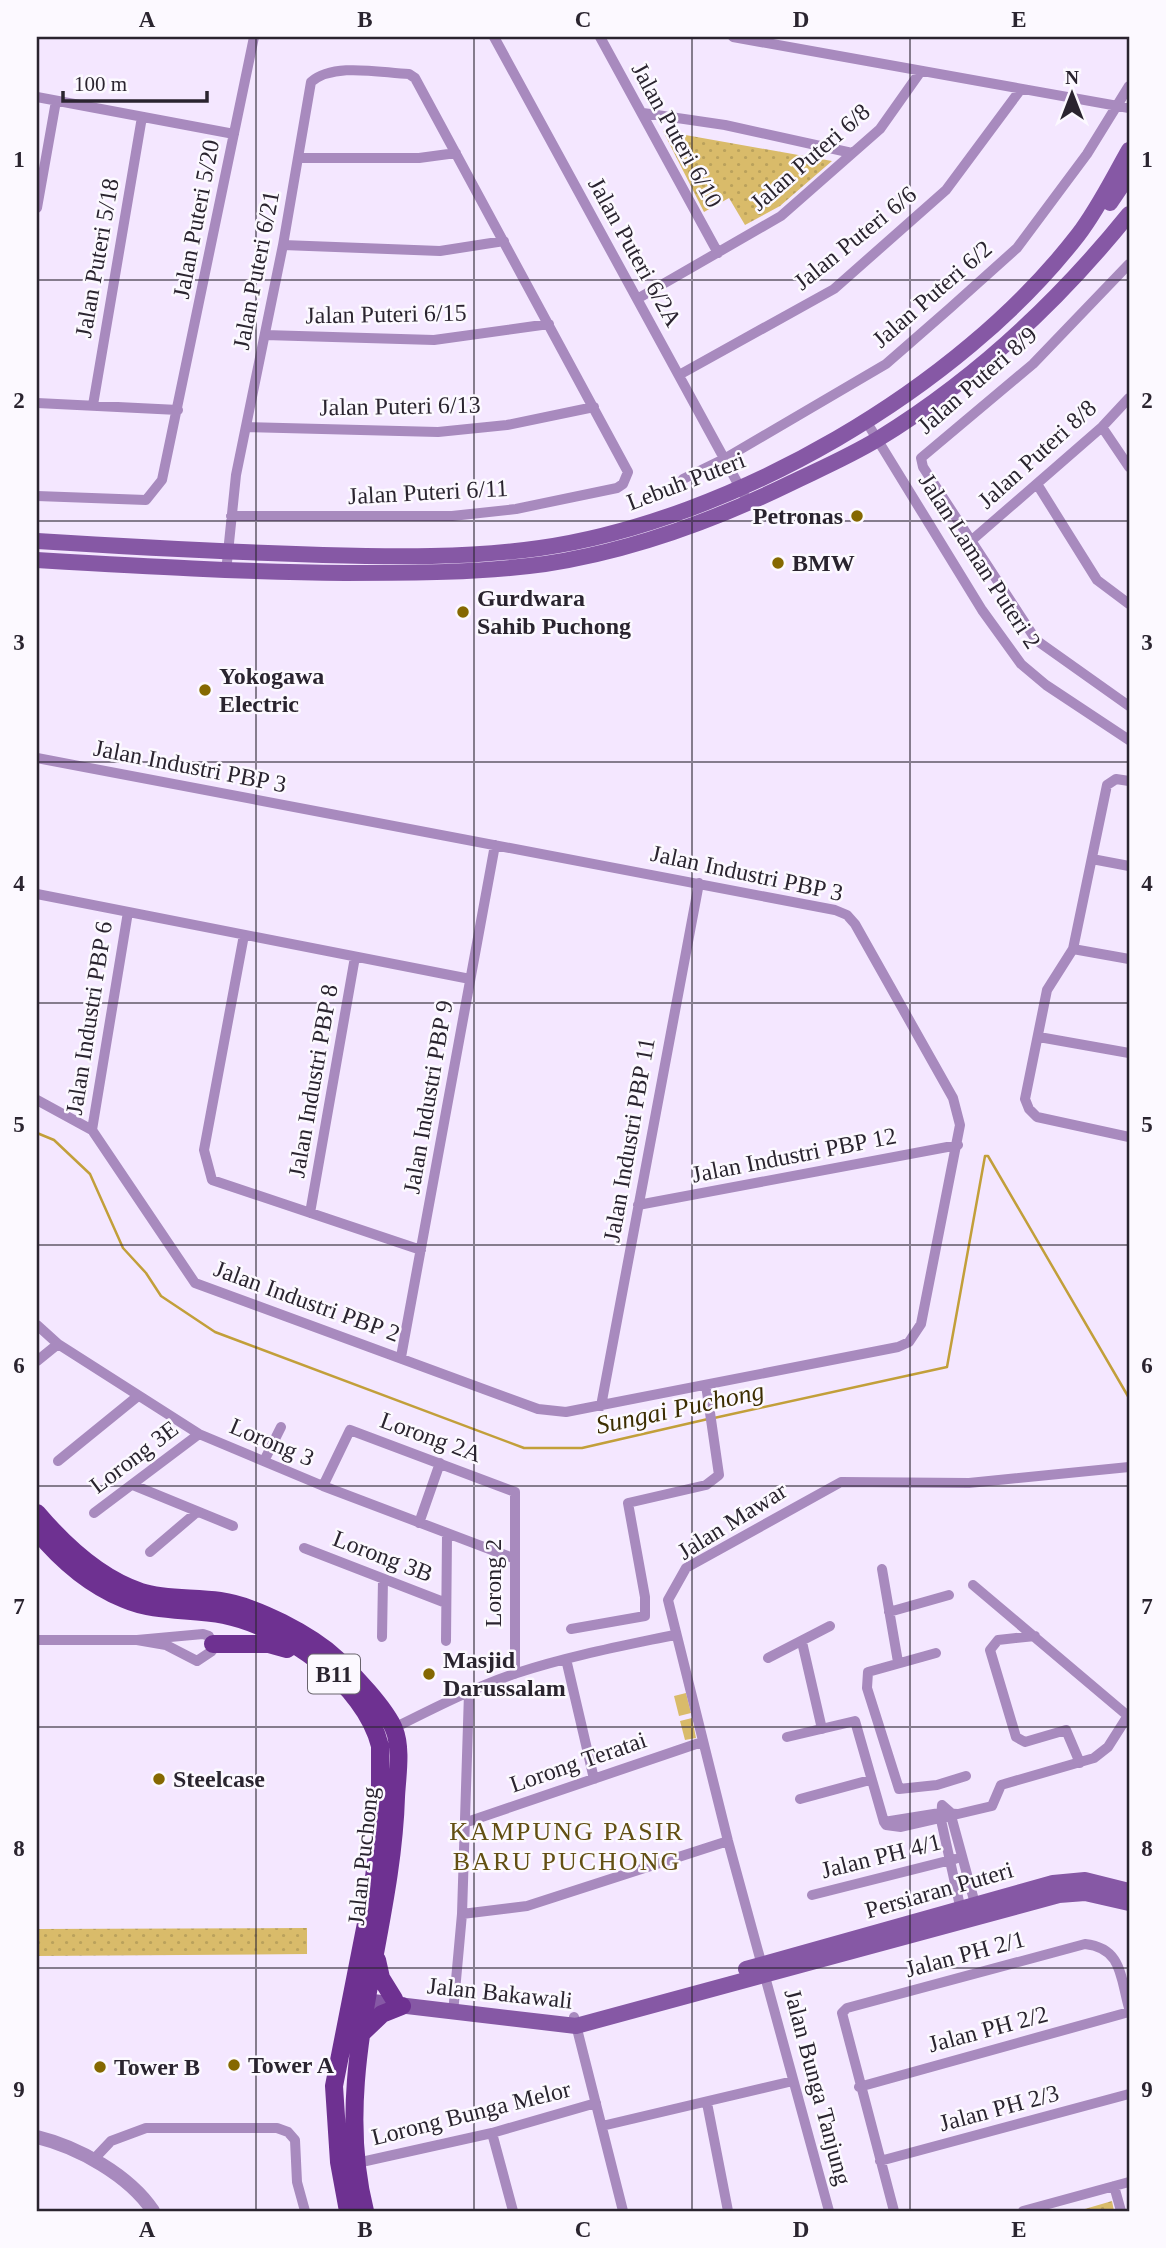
<svg xmlns="http://www.w3.org/2000/svg" width="1166" height="2248" font-family="'Times New Roman',serif">
  <style>
    .park { fill: url(#park-dots) }
    .pitch { fill: #d9bb6a }
    .lines { fill: none; stroke-linecap: round; stroke-linejoin: round }
    .stream { stroke: #c29f3a; stroke-width: 2.5 }
    .minor { stroke: #a88abe; stroke-width: 10 }
    .tertiary { stroke: #a88abe; stroke-width: 14 }
    .secondary { stroke: #8658a5; stroke-width: 16 }
    .primary { stroke: #6e3191; stroke-width: 18 }
    .grid { fill: none; stroke: #2a242f; stroke-width: 2; stroke-opacity: 0.55 }
    .poi-dot { fill: #856801; stroke: #fcf9ff; stroke-width: 2.5 }
    .labels { text-anchor: middle; dominant-baseline: central; stroke-width: 5; stroke-linejoin: round; paint-order: stroke }
    .shield { fill: #fcf9ff; stroke: #69646d; stroke-width: 2 }
    .shield-label { font-size: 23px; font-weight: bold; fill: #2a242f }
    .street-label { font-size: 24px; fill: #2a242f; stroke: #fcf9ff }
    .poi-label { font-size: 24px; font-weight: bold; fill: #2a242f; stroke: #fcf9ff; text-anchor: start }
    .water-label { font-size: 26px; font-style: italic; fill: #3c2d01; stroke: #fcf9ff }
    .neighbourhood-label { font-size: 26px; letter-spacing: 2px; fill: #634f13; stroke: #fcf9ff }
    .neatline { fill: none; stroke: #2a242f; stroke-width: 2.5 }
    .grid-label { font-size: 23px; text-anchor: middle; font-weight: bold; fill: #2a242f }
  </style>
  <defs>
    <pattern id="park-dots" width="8" height="8" patternUnits="userSpaceOnUse" patternTransform="scale(1.75)"><rect width="8" height="8" fill="#d9bb6a"/><path d="M2 2h.1M6 6h.1" fill="none" stroke="#baa15c" stroke-width="1.8" stroke-linecap="round"/></pattern>
  </defs>
  <rect width="100%" height="100%" fill="#f4e7ff"/>
  <path class="park" d="M663,131L832,161L780,206L745,225L729,198L704,212Z
    M307,1928V1954L37,1956V1929Z
    M1112,2201L1114,2211H1078Z"/>
  <path class="pitch" d="M686,1693L691,1713L679,1716L674,1696Z
    M692,1718L696,1738L685,1740L680,1721Z"/>
  <g class="lines">
    <path class="stream" d="M37,1133L54,1140L90,1174L123,1248L146,1273L161,1296L215,1332L524,1448H582L708,1419
      M714,1418L947,1367L985,1156H988L1129,1398"/>
    <path class="minor" d="M494,37L749,504
      M600,37L718,253
      M733,37L1129,108
      M37,97L234,134
      M643,113L725,125L852,153
      M299,158H419L456,153
      M37,208L56,101
      M283,245L440,251L504,241
      M1129,264L1033,364L921,458L923,467L1036,640L1129,706
      M637,299L781,216L880,129L921,71
      M265,335L434,340L549,324
      M679,375L834,289L946,190L1021,89
      M37,403L178,410
      M93,405L142,117
      M866,421L982,610L1021,664L1046,685L1129,740
      M246,427L438,432L507,425L594,407
      M1102,427L1129,467
      M683,479L724,459L886,364L949,309L1017,248L1087,154L1129,86
      M1037,484L1097,580L1129,604
      M37,496L146,500L162,480L254,37
      M972,540L1102,427L1129,398
      M226,572L236,475L283,245L311,82C334,62 381,73 409,74L415,78L628,472L623,484L617,488L516,509L452,516H231
      M37,758L835,910L847,915L855,924L953,1098L960,1125L921,1324L909,1342L898,1347L566,1412L538,1409L195,1283L92,1130L37,1100
      M1129,781L1116,779L1107,785L1073,949L1047,990L1025,1099L1029,1109L1037,1117L1129,1137
      M1092,859L1129,866
      M37,894L470,979
      M244,935L204,1150L212,1180L421,1250
      M1073,949L1129,959
      M1039,1037L1129,1053
      M92,1130L128,912
      M638,1205L958,1145
      M310,1213L355,957
      M37,1325L58,1344L199,1434L323,1486L513,1558
      M401,1357L495,845
      M37,1361L58,1344
      M601,1406L699,883
      M58,1461L138,1396
      M264,1461L281,1427
      M133,1485L233,1526
      M323,1486L350,1430L515,1492V1674
      M94,1513L199,1434
      M419,1523L440,1463
      M304,1548L446,1603
      M150,1552L197,1512
      M882,1569L898,1662
      M973,1585L1128,1716
      M889,1612L949,1595
      M571,1629L645,1616V1597L628,1503L706,1485L719,1475L706,1385
      M1035,1636L998,1640L990,1650L1016,1737L1025,1742L1066,1730L1080,1763
      M382,1637L383,1579
      M37,1640H137L166,1645L197,1661L212,1651L209,1636L203,1634L137,1640
      M446,1641L447,1535
      M802,1642L822,1729
      M936,1653L868,1672L867,1688L899,1789L937,1785L966,1776
      M768,1658L830,1626
      M566,1659L594,1779
      M394,1728C434,1708 475,1687 517,1673C569,1656 622,1646 674,1635
      M787,1737L855,1721L884,1822L886,1825L901,1827L958,1814L940,1813L884,1822
      M800,1799L870,1780
      M958,1814L992,1806L1001,1785L1094,1758L1108,1747L1129,1714
      M467,1822L702,1742
      M812,1895L955,1859
      M462,1914L527,1906L728,1841
      M962,1915L941,1820L942,1805L950,1812L977,1911
      M453,2013L462,1914L469,1693
      M574,2017L623,2211
      M859,2087L1129,2012
      M707,2103L728,2211
      M602,2126L793,2081
      M492,2133L513,2211
      M94,2159L111,2141L146,2128H277L288,2132L295,2140L297,2182L305,2211
      M880,2161L1129,2094
      M357,2163L492,2133L596,2103
      M1114,2186L1121,2211
      M829,2211L728,1841L668,1600L686,1568L841,1482L969,1483L1129,1467
      M894,2211L842,2013L847,2008L1085,1944C1122,1948 1120,1976 1129,2008
      M1023,2211L1129,2182"/>
    <path class="tertiary" d="M37,2137C78,2147 129,2175 153,2211"/>
    <path class="secondary" d="M1110,203L1129,175
      M37,541C132,547 227,552 323,555C395,557 468,558 540,548C733,520 959,389 1078,235C1098,209 1113,178 1129,150
      M37,560C140,566 242,572 345,573C412,573 479,573 545,564C631,551 713,521 791,483C820,469 850,456 878,439C974,380 1058,302 1129,214
      M746,1969L1053,1883L1085,1880L1129,1891
      M356,2000L576,2026L1059,1895L1085,1893L1129,1903"/>
    <path class="primary" d="M37,1513C65,1546 99,1578 141,1592C166,1600 194,1597 220,1601C256,1606 311,1635 337,1659C353,1674 386,1709 394,1729C402,1748 397,1777 396,1797C392,1935 330,2073 365,2211
      M37,1531C60,1559 90,1585 124,1599C156,1613 191,1608 224,1615C284,1627 365,1684 380,1746V1830L372,1893L334,2086L339,2162L348,2211
      M213,1644H269L287,1649
      M377,1960L381,1978L394,1999
      M361,2034L382,2014L402,2006"/>
  </g>
  <path class="grid" d="M256,37V2211M474,37V2211M692,37V2211M910,37V2211M37,280H1129M37,521H1129M37,762H1129M37,1003H1129M37,1245H1129M37,1486H1129M37,1727H1129M37,1968H1129"/>
  <g class="poi-dot">
    <circle cx="857" cy="516" r="7"/>
    <circle cx="778" cy="563" r="7"/>
    <circle cx="463" cy="612" r="7"/>
    <circle cx="205" cy="690" r="7"/>
    <circle cx="429" cy="1674" r="7"/>
    <circle cx="159" cy="1779" r="7"/>
    <circle cx="234" cy="2065" r="7"/>
    <circle cx="100" cy="2067" r="7"/>
  </g>
  <g class="labels">
    <rect class="shield" x="308" y="1654.5" width="52" height="39" rx="5"/>
    <g class="shield-label">
      <text x="334" y="1674">B11</text>
    </g>
    <g class="street-label">
      <text transform="translate(677 135) rotate(61)">Jalan Puteri 6/10</text>
      <text transform="translate(810 157) rotate(-41)">Jalan Puteri 6/8</text>
      <text transform="translate(196 219) rotate(-79)">Jalan Puteri 5/20</text>
      <text transform="translate(855 238) rotate(-39)">Jalan Puteri 6/6</text>
      <text transform="translate(635 252) rotate(61)">Jalan Puteri 6/2A</text>
      <text transform="translate(97 258) rotate(-80)">Jalan Puteri 5/18</text>
      <text transform="translate(256 270) rotate(-79)">Jalan Puteri 6/21</text>
      <text transform="translate(932 294) rotate(-41)">Jalan Puteri 6/2</text>
      <text transform="translate(386 314) rotate(-1)">Jalan Puteri 6/15</text>
      <text transform="translate(977 380) rotate(-41)">Jalan Puteri 8/9</text>
      <text transform="translate(400 406) rotate(-1)">Jalan Puteri 6/13</text>
      <text transform="translate(1037 454) rotate(-42)">Jalan Puteri 8/8</text>
      <text transform="translate(686 481) rotate(-21)">Lebuh Puteri</text>
      <text transform="translate(428 492) rotate(-3)">Jalan Puteri 6/11</text>
      <text transform="translate(980 561) rotate(57)">Jalan Laman Puteri 2</text>
      <text transform="translate(190 766) rotate(11)">Jalan Industri PBP 3</text>
      <text transform="translate(747 873) rotate(12)">Jalan Industri PBP 3</text>
      <text transform="translate(89 1018) rotate(-81)">Jalan Industri PBP 6</text>
      <text transform="translate(313 1081) rotate(-80)">Jalan Industri PBP 8</text>
      <text transform="translate(428 1097) rotate(-80)">Jalan Industri PBP 9</text>
      <text transform="translate(629 1140) rotate(-80)">Jalan Industri PBP 11</text>
      <text transform="translate(794 1155) rotate(-11)">Jalan Industri PBP 12</text>
      <text transform="translate(307 1301) rotate(20)">Jalan Industri PBP 2</text>
      <text transform="translate(431 1437) rotate(20)">Lorong 2A</text>
      <text transform="translate(272 1442) rotate(23)">Lorong 3</text>
      <text transform="translate(134 1457) rotate(-37)">Lorong 3E</text>
      <text transform="translate(732 1521) rotate(-32)">Jalan Mawar</text>
      <text transform="translate(383 1556) rotate(21)">Lorong 3B</text>
      <text transform="translate(493 1583) rotate(-90)">Lorong 2</text>
      <text transform="translate(578 1762) rotate(-19)">Lorong Teratai</text>
      <text transform="translate(363 1856) rotate(-84)">Jalan Puchong</text>
      <text transform="translate(881 1856) rotate(-14)">Jalan PH 4/1</text>
      <text transform="translate(939 1890) rotate(-16)">Persiaran Puteri</text>
      <text transform="translate(965 1954) rotate(-15)">Jalan PH 2/1</text>
      <text transform="translate(500 1993) rotate(6)">Jalan Bakawali</text>
      <text transform="translate(988 2029) rotate(-15)">Jalan PH 2/2</text>
      <text transform="translate(818 2087) rotate(75)">Jalan Bunga Tanjung</text>
      <text transform="translate(999 2108) rotate(-15)">Jalan PH 2/3</text>
      <text transform="translate(471 2113) rotate(-14)">Lorong Bunga Melor</text>
    </g>
    <g class="poi-label">
      <text x="843" y="516" text-anchor="end">Petronas</text>
      <text x="792" y="563">BMW</text>
      <text x="477" y="598">Gurdwara<tspan x="477" dy="28">Sahib Puchong</tspan></text>
      <text x="219" y="676">Yokogawa<tspan x="219" dy="28">Electric</tspan></text>
      <text x="443" y="1660">Masjid<tspan x="443" dy="28">Darussalam</tspan></text>
      <text x="173" y="1779">Steelcase</text>
      <text x="248" y="2065">Tower A</text>
      <text x="114" y="2067">Tower B</text>
    </g>
    <g class="water-label">
      <text transform="translate(680 1408) rotate(-12)">Sungai Puchong</text>
    </g>
    <g class="neighbourhood-label">
      <text x="567" y="1831">KAMPUNG PASIR<tspan x="567" dy="30">BARU PUCHONG</tspan></text>
    </g>
  </g>
  <rect width="1166" height="2248" fill="none" stroke="#fcf9ff" stroke-width="77"/>
  <g transform="translate(1072 94)" stroke="#fcf9ff" stroke-width="5" paint-order="stroke">
  <path d="M0-5L12 26L0 18L-12 26Z" fill="#2a242f"/>
  <text y="-10" font-size="19" font-weight="bold" text-anchor="middle" fill="#2a242f">N</text>
  </g>
  <path d="M63 91v10h144v-10" fill="none" stroke="#2a242f" stroke-width="3.5"/>
  <text x="74" y="91" font-size="21" fill="#2a242f" stroke="#fcf9ff" stroke-width="5" paint-order="stroke">100 m</text>
  <rect x="38" y="38" width="1090" height="2172" class="neatline"/>
  <g class="grid-label">
    <text x="147" y="27">A</text>
    <text x="365" y="27">B</text>
    <text x="583" y="27">C</text>
    <text x="801" y="27">D</text>
    <text x="1019" y="27">E</text>
    <text x="19" y="167">1</text>
    <text x="1147" y="167">1</text>
    <text x="19" y="408">2</text>
    <text x="1147" y="408">2</text>
    <text x="19" y="650">3</text>
    <text x="1147" y="650">3</text>
    <text x="19" y="891">4</text>
    <text x="1147" y="891">4</text>
    <text x="19" y="1132">5</text>
    <text x="1147" y="1132">5</text>
    <text x="19" y="1373">6</text>
    <text x="1147" y="1373">6</text>
    <text x="19" y="1614">7</text>
    <text x="1147" y="1614">7</text>
    <text x="19" y="1856">8</text>
    <text x="1147" y="1856">8</text>
    <text x="19" y="2097">9</text>
    <text x="1147" y="2097">9</text>
    <text x="147" y="2237">A</text>
    <text x="365" y="2237">B</text>
    <text x="583" y="2237">C</text>
    <text x="801" y="2237">D</text>
    <text x="1019" y="2237">E</text>
  </g>
</svg>
